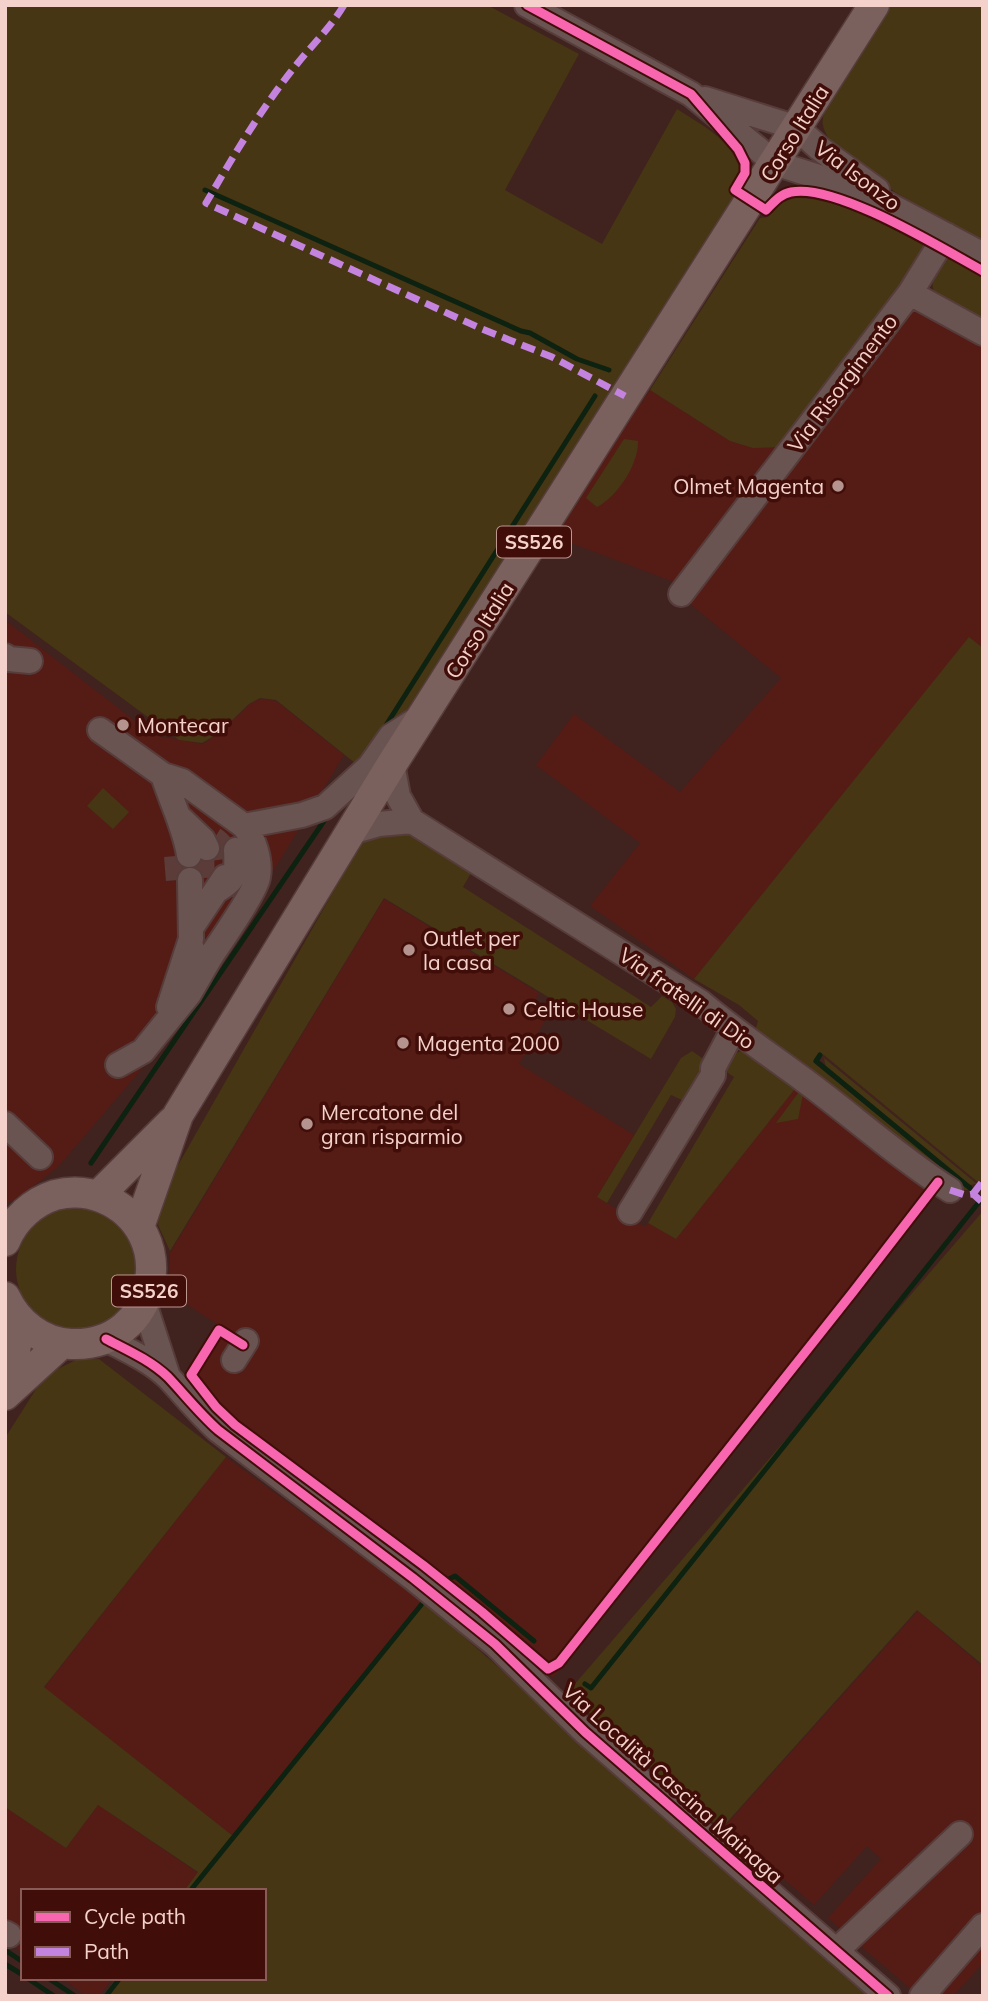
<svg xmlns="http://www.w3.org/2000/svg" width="988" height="2001" font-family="Mulish,sans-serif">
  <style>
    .built { fill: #551c15 }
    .green { fill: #463613 }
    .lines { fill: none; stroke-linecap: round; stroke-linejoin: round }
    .stream { stroke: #0d2210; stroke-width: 5 }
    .minor-tunnel { stroke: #5b3c39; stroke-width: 24; stroke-dasharray: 24 12; stroke-linecap: butt }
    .minor-casing { stroke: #563d3b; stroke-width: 28 }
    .major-casing { stroke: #563d3b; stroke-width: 33 }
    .minor { stroke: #6a5451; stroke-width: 24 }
    .major { stroke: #7a615e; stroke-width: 30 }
    .rail { stroke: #735e5a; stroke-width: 5; stroke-dasharray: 14 7; stroke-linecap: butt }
    .quiet { stroke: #c483df; stroke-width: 7; stroke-dasharray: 14 7; stroke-linecap: butt }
    .cycleway-casing { stroke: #410d08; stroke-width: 13 }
    .cycleway { stroke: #f766af; stroke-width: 9 }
    .poi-dot { fill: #b5948f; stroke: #410d08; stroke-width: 2.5 }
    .labels { text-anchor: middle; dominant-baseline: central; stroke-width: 7; stroke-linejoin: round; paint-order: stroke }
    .shield { fill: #410d08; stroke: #be9690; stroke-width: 2 }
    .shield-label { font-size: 19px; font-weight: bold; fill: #f4d1cb }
    .street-label { font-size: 21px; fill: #f4d1cb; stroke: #410d08 }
    .poi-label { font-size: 21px; fill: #f4d1cb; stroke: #410d08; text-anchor: start }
  </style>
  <rect width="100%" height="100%" fill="#40221f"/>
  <path class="built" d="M914,302L983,341V648L969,638L694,979L590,906L640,843L536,765L574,714L680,792L781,678L689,603Z
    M650,390L730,441L753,448L777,447L674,582L555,537L618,435Z
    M5,620L153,735L203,744L219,733L250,704L260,699L276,701L344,755L180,1024L58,1167L13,1202L5,1200Z
    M384,899L539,993L533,1004L549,1014L519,1064L634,1135L597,1197L645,1227L648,1223L676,1239L799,1084L937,1192L553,1678L216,1414L186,1375L217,1324L169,1293L170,1253Z
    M226,1457L425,1603L233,1836L44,1688Z
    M918,1611L983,1667V1963L953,1996H919L828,1918L881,1859L867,1846L814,1905L724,1827Z
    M98,1805L198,1873L183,1891H23V1953L6,1941L5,1807L66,1848Z
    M61,1978H113L99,1996H87Z"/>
  <path class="green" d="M5,5H487L579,54L505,190L602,244L677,109C702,125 730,139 741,169L729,192L737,198L370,775L276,700L260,698L249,704L219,733L202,743L179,740L5,612Z
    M888,5H983V241C948,221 835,166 824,129C821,121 823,115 827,108Z
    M794,198C839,197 891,228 930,248L784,447L753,448L730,441L650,390L760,218L768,217L781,203Z
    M945,256L983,276V326L935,294C928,278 936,269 945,256Z
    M624,439L638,441C639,464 617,497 597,507L586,498Z
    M969,637L983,648V1178L979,1183L824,1055L819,1053L813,1062L969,1190H962L754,1034L758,1021L739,1005L694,979Z
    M103,788L129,812L113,829L87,806Z
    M397,829L425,841L471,873L463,887L651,1007L662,996L672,1002L676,1009L675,1017L651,1059L384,898L170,1251L158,1225L161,1195L361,843L376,832Z
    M743,1050L798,1085L676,1239L648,1223L734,1077L725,1071L734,1054Z
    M692,1051L702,1058V1068L682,1100L671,1095L607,1203L597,1197L681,1058Z
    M824,1058L977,1184L968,1185L826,1068Z
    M801,1089L804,1090L798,1119L776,1123Z
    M16 1269a61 61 0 1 1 122 0a61 61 0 1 1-122 0Z
    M983,1211V1665L917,1610L721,1829L567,1693Z
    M78,1359H99L226,1457L44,1687L233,1836L425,1603L875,1996H103L116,1978H264V1891H184L198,1872L98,1805L66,1848L5,1807V1438L45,1375Z"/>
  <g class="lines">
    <path class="stream" d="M205,190L521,331L530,333L577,359L609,370
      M383,730L595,396
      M820,1055L816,1061L970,1188
      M91,1163L328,815
      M449,1579L455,1576L534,1641
      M585,1684L591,1688L983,1197
      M190,1891L421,1605
      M5,1950L23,1962
      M5,1964L23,1975
      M27,1978L54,1996
      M48,1978L75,1996
      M106,1996L120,1978"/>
    <path class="minor-tunnel" d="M214,839C227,847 228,863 225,877
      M202,854L203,878
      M176,856L178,881"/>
    <defs>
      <path id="minor" d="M527,5L691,94L775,163L831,181L889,205L983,255
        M705,99L797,128L819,148L877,190
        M910,293L983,333
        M681,594L910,293L946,235
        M5,656L9,659L30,661
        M100,730L163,775L182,781L244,826C254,839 261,860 258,877C256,891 221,941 211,956
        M392,764L398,796L412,821L700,1002C733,1030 769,1054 804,1080C853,1116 898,1157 950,1190
        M163,775C171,801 185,828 189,855
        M181,819L203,840L207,848
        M244,826L302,815L325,807L370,766L391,736L421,717
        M351,832L379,824L412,821
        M219,889C238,878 237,870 236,850
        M191,928L225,877
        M169,1007L191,939L190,880
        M118,1065L143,1051L189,994L211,956L200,959L195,956L190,944
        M5,1124L40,1157
        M630,1212L713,1075V1068L733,1030
        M144,1303L168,1377
        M106,1339C127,1350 150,1360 168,1377C185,1395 199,1413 218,1430L413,1578L495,1644L585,1732L888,1996
        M234,1360L246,1341
        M5,1933L9,1935
        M836,1951L960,1834
        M922,1996L983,1926"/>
      <path id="major" d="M98,1196L172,1122
        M139,1227L178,1115L392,764L874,5
        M5,1241C14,1219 33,1202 55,1195C71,1191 88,1192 103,1198C182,1231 158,1348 71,1344C42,1343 17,1323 5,1297
        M6,1394L21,1321
        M5,1395L62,1343"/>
    </defs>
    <use href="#minor" class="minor-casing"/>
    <use href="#major" class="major-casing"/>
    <use href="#minor" class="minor"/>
    <use href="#major" class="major"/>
    <path class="rail" d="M5,1995L7,1996"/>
    <path class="quiet" d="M344,5C331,27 313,44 297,64C262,107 234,155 206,203L482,329L552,357L625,396
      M950,1190L965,1195L973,1194L983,1203
      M973,1194L983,1181"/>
    <defs>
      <path id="cycleway" d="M527,5L691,94L738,149L745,163V173L735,190L766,210C773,203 780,194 791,192C836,183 941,248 983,271
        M106,1339C127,1350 150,1360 168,1377C185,1395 199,1413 218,1430L413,1578L495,1644L585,1732L888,1996
        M243,1345L219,1330L191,1375L216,1407L235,1425L423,1565L482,1612L548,1669L559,1663L853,1292L938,1182"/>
    </defs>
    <use href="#cycleway" class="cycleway-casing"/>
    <use href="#cycleway" class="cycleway"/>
  </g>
  <g class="poi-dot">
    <circle cx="838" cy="486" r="7"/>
    <circle cx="123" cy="725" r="7"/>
    <circle cx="409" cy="950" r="7"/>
    <circle cx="509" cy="1009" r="7"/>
    <circle cx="403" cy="1043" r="7"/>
    <circle cx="307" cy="1124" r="7"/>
  </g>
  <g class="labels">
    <g class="shield">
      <rect x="497" y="526.5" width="74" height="31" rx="5"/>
      <rect x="112" y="1275.5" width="74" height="31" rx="5"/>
    </g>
    <g class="shield-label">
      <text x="534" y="542">SS526</text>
      <text x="149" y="1291">SS526</text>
    </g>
    <g class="street-label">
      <text transform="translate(794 133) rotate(-58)">Corso Italia</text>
      <text transform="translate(858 175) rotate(37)">Via Isonzo</text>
      <text transform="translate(842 383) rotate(-53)">Via Risorgimento</text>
      <text transform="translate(479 630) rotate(-58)">Corso Italia</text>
      <text transform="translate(687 998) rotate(35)">Via fratelli di Dio</text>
      <text transform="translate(673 1783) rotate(42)">Via Località Cascina Mainaga</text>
    </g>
    <g class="poi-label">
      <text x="824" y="486" text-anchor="end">Olmet Magenta</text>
      <text x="137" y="725">Montecar</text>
      <text x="423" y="938">Outlet per<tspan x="423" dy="24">la casa</tspan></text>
      <text x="523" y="1009">Celtic House</text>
      <text x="417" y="1043">Magenta 2000</text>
      <text x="321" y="1112">Mercatone del<tspan x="321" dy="24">gran risparmio</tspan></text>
    </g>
  </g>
  <rect width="988" height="2001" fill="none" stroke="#f4d1cb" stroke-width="14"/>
  <rect x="21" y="1889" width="245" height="91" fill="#410d08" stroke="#895b56" stroke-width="2"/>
  <rect x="35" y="1912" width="35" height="10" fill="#f766af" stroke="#895b56" stroke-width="2"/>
  <text x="84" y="1924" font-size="21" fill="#f4d1cb">Cycle path</text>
  <rect x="35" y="1947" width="35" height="10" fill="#c483df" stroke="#895b56" stroke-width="2"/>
  <text x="84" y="1959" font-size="21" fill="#f4d1cb">Path</text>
</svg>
